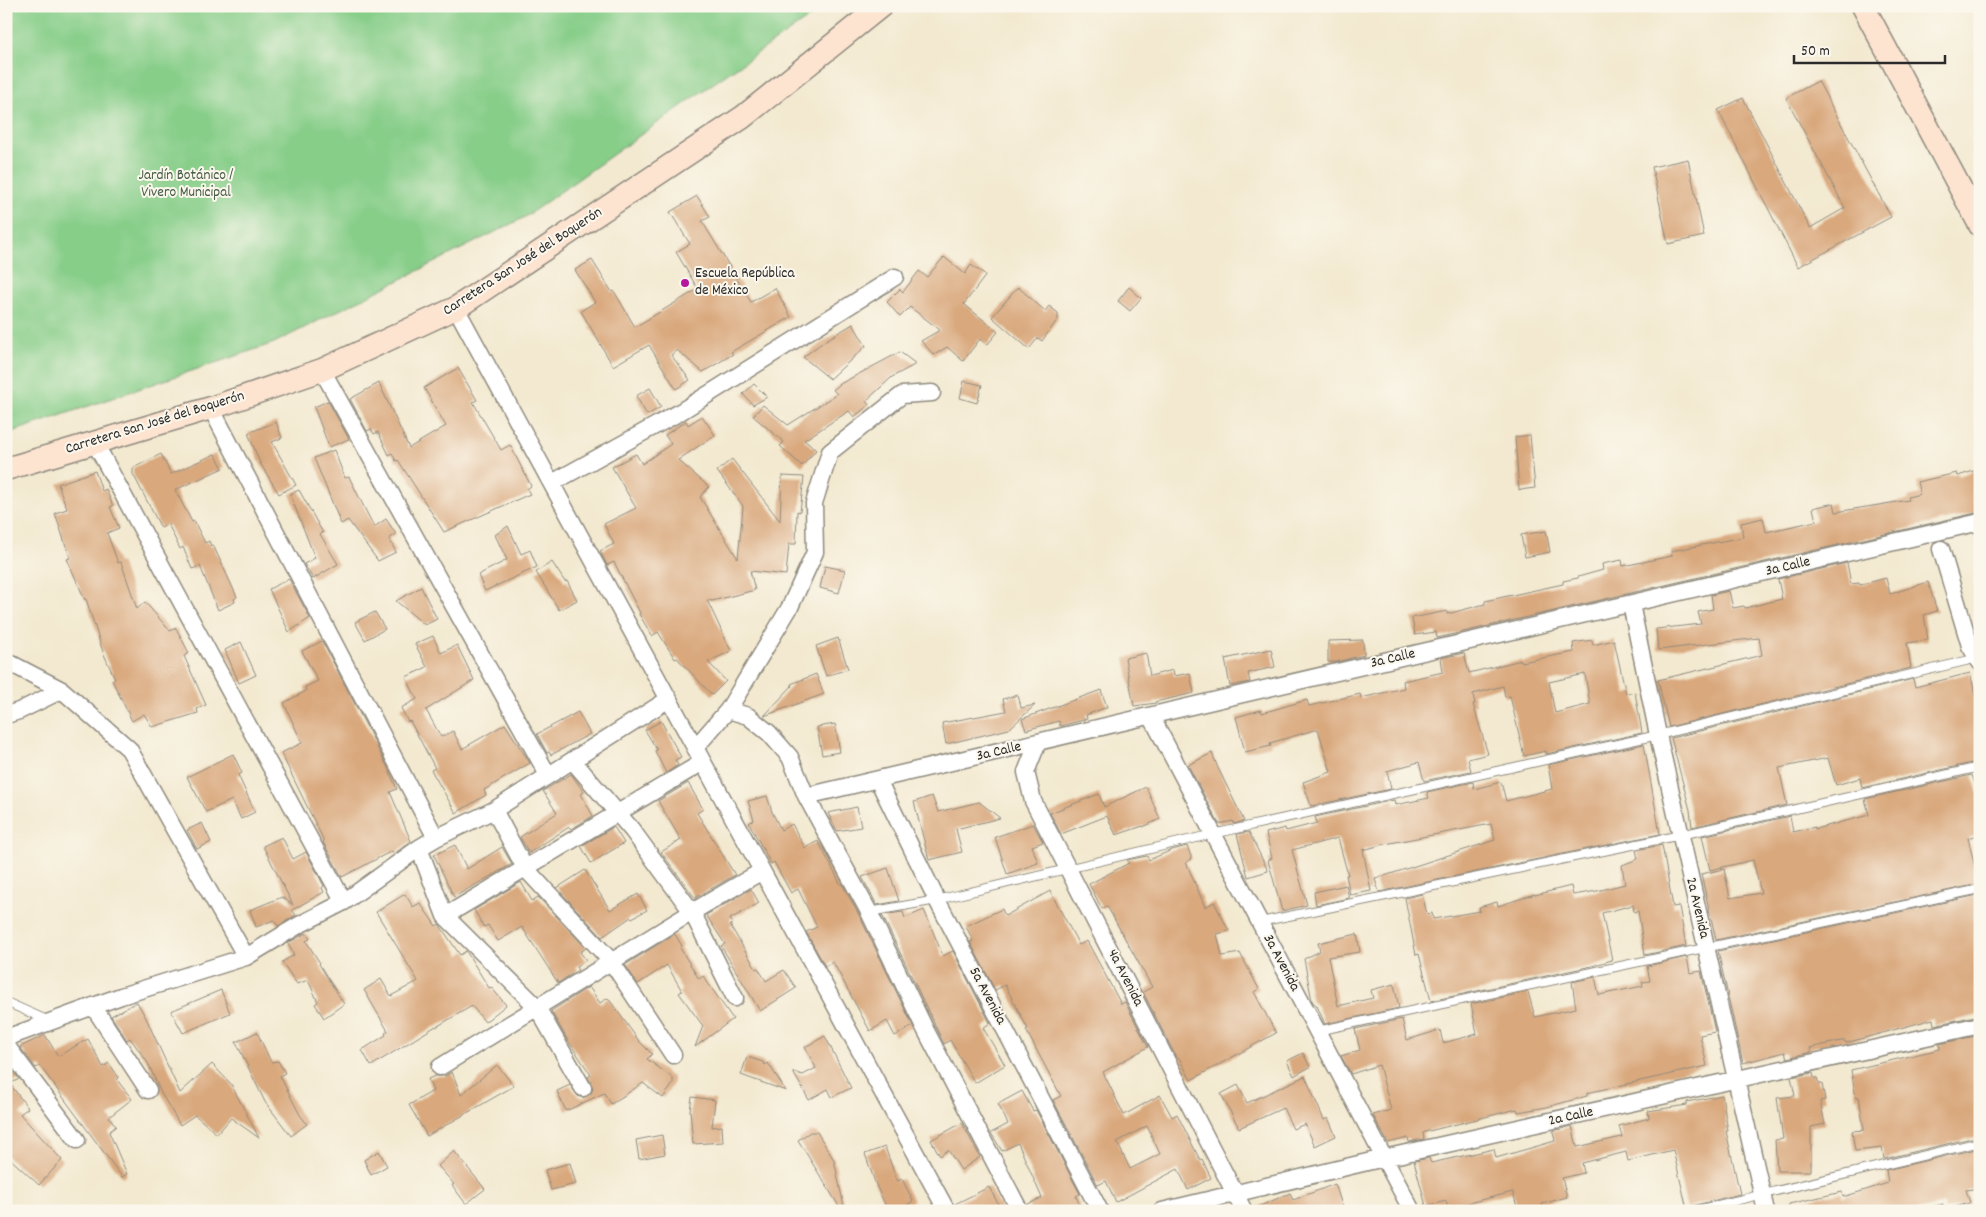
<svg xmlns="http://www.w3.org/2000/svg" width="1986" height="1217" font-family="Dekko,sans-serif">
  <style>
    .green { fill: #87ce89; stroke: #597c5a }
    .building { fill: #d9a87d; fill-rule: evenodd }
    .lines { fill: none; stroke-linecap: round; stroke-linejoin: round }
    .lane-casing { stroke: #8f8a7e; stroke-width: 10 }
    .street-casing { stroke: #8f8a7e; stroke-width: 19 }
    .secondary-casing { stroke: #8f8a7e; stroke-width: 25 }
    .lane { stroke: #fff; stroke-width: 8 }
    .street { stroke: #fff; stroke-width: 16 }
    .secondary { stroke: #fde4d1; stroke-width: 22 }
    .poi-dot { fill: #b5179e; stroke: #fbf7ec; stroke-width: 2 }
    .labels { text-anchor: middle; dominant-baseline: central; stroke-width: 4; stroke-linejoin: round; paint-order: stroke }
    .park-label { font-size: 15px; fill: #475c47; stroke: #fbf7ec }
    .street-label { font-size: 15px; fill: #2b2b2b; stroke: #fbf7ec }
    .poi-label { font-size: 15px; fill: #2b2b2b; stroke: #fbf7ec; text-anchor: start }
  </style>
  <rect width="100%" height="100%" fill="#fbf7ec"/>
  <filter id="ink" filterUnits="userSpaceOnUse"><feTurbulence type="fractalNoise" baseFrequency=".02" numOctaves="2"/><feDisplacementMap in="SourceGraphic" scale="10" xChannelSelector="R" yChannelSelector="G"/><feConvolveMatrix kernelMatrix="1 2 1 2 8 2 1 2 1" color-interpolation-filters="sRGB"/></filter>
  <filter id="wash" filterUnits="userSpaceOnUse"><feTurbulence type="fractalNoise" baseFrequency=".0096" numOctaves="4" result="noise"/><feDisplacementMap in="SourceGraphic" scale="20" xChannelSelector="R" yChannelSelector="G"/><feGaussianBlur stdDeviation="1.12" result="paint"/><feColorMatrix in="noise" values="0 0 0 0 0 0 0 0 0 0 0 0 0 0 0 0 0 1.4 0 .05"/><feComposite in="paint" operator="in"/></filter>
  <g filter="url(#wash)">
    <rect width="100%" height="100%" fill="#f3e9d0"/>
    <path class="green" d="M6,6H826L711,85L525,217L274,343L6,434Z"/>
    <g id="blocks">
      <path class="building" d="M1818,81L1891,217L1798,267L1718,110L1743,98L1810,228L1845,208L1786,98Z
        M1688,159L1704,236L1668,244L1652,167Z
        M697,196L710,217L702,221L751,302L775,288L791,317L731,352L733,354L703,372L677,350L671,355L690,380L676,389L649,345L613,366L581,311L595,302L575,270L592,260L612,292L614,291L635,327L698,289L676,252L690,244L670,212Z
        M944,257L965,274L971,265L986,275L964,304L998,332L987,345L980,339L963,361L947,347L934,355L921,341L940,330L910,307L900,317L887,302L900,289L903,292L919,271L927,277Z
        M1018,287L1045,311L1049,306L1058,313V319L1042,341L1038,338L1029,349L992,317Z
        M1129,287L1141,298L1130,311L1118,301Z
        M853,324L866,346L830,379L803,357L826,340Z
        M900,352L916,364L892,377L866,401L869,405L854,417L849,411L804,440L816,450L802,466L780,446L784,442L753,416L763,405L788,425L837,394L833,390L840,384Z
        M458,368L477,400L473,402L501,450L510,445L531,486L527,489L530,494L444,532L398,460L396,461L392,453L389,455L378,432L374,434L371,429L367,431L350,399L379,383L409,448L446,426L424,388Z
        M964,381L982,385L977,403L960,398Z
        M754,384L767,397L753,405L743,394Z
        M650,388L661,407L647,415L636,396Z
        M328,401L349,439L329,447L314,407Z
        M702,416L715,435L678,460L709,487L700,497L738,559L743,506L717,471L732,459L780,521L782,476L804,477L800,512L797,511L796,544H789L786,575L750,571L755,590L712,601L707,600L731,651L708,662L726,681L712,695L677,658L675,659L658,632L652,636L639,614L640,613L614,562L607,565L600,551L614,544L604,524L636,508L612,467L636,454L642,464L671,444L665,435L686,421L688,425Z
        M276,422L282,438L272,442L296,485L279,494L260,463L248,433Z
        M1530,435L1535,488L1519,490L1515,437Z
        M334,450L345,478L349,477L374,527L386,519L396,534L389,539L396,552L378,561L348,520L341,524L314,458Z
        M161,454L171,474L215,454L223,468L175,490L192,522L194,521L205,543L209,541L211,546L213,545L237,597L234,599L235,602L218,610L200,566L192,569L183,547L180,549L168,524L161,528L133,474V468Z
        M1980,469V512L1437,638L1436,632L1415,635L1412,618L1447,611V614L1485,604V601L1563,584V581L1578,578V577L1603,570L1602,564L1622,560L1623,566L1672,556L1671,551L1743,537L1741,523L1763,518L1766,532L1816,521L1813,508L1834,503L1836,512L1909,500L1908,497L1920,494L1917,482L1957,473L1958,476Z
        M95,471L102,491L106,489L113,506L110,507L119,528L107,533L118,563L121,562L137,609L145,602L170,631L176,628L189,653L184,656L206,705L197,709L198,713L152,727L144,714L132,721L112,680L115,679L103,652L86,599L85,600L67,559L70,558L55,513L67,509L58,484Z
        M299,490L323,533L320,534L338,564L313,579L304,564L315,558L290,494Z
        M508,526L521,554L530,550L537,567L485,591L478,575L507,560L495,535Z
        M1546,531L1550,552L1525,557L1521,535Z
        M552,562L565,582L567,581L577,600L559,610L536,572Z
        M1847,563L1851,584L1859,583L1860,585L1886,578L1890,594L1928,582L1937,611L1924,615L1928,640L1907,643L1911,668L1669,727L1658,680L1762,655L1759,638L1658,650L1656,629L1701,624L1698,612L1713,609L1711,595L1729,591L1733,608L1744,606L1745,608L1782,599L1778,579Z
        M825,566L845,570L839,593L820,588Z
        M289,579L310,618L289,632L269,589Z
        M421,587L437,619L425,625L396,601Z
        M375,612L385,629L365,640L355,622Z
        M433,636L441,653L457,645L474,680L426,710L441,737L453,731L462,749L505,724L530,763L484,790L486,795L456,813L431,770L435,768L410,721L408,722L401,708L417,699L406,677L427,667L415,644Z
        M838,638L848,669L826,676L816,646Z
        M1363,640L1364,655L1336,662H1328V641Z
        M1592,640L1593,645L1614,640L1626,694L1635,692L1642,733L1546,754V751L1524,756L1510,696L1505,697L1503,686L1473,694L1475,704H1473L1488,754L1468,759L1471,771L1424,781L1419,762L1387,771L1391,789L1311,806L1303,782L1331,772L1318,729L1270,743L1271,746L1245,752L1236,717L1261,710L1262,713L1307,700L1309,706L1360,694L1361,698L1404,688L1403,681L1443,672L1441,658L1464,653L1469,673L1521,660L1522,662L1574,652L1573,643ZM1585,674L1590,704L1555,713L1549,682Z
        M322,641L387,766L397,789L390,792L411,841L394,854L392,851L342,877L323,842L324,841L281,753L302,743L284,703L306,691L305,687L318,681L302,651Z
        M241,642L256,675L239,683L225,650Z
        M1271,649L1275,667L1248,673L1250,682L1230,686L1225,659Z
        M1146,653L1150,676L1173,670L1174,676L1190,673L1194,693L1155,702L1156,703L1134,706L1125,658Z
        M1970,673L1980,713V761L1862,788L1860,778L1836,785L1828,758L1779,768L1787,805L1692,827L1690,810L1671,738L1913,679L1915,687Z
        M816,674L824,694L764,716L792,686L791,684Z
        M1101,690L1107,707L1086,715L1087,719L1060,726L1059,721L1026,730L1022,719Z
        M1018,695L1021,708L1035,705L1009,729L946,744L942,723L1006,711L1003,699Z
        M578,712L590,734L551,755L549,752L547,753L537,734Z
        M661,721L681,757L675,760L678,765L666,773L655,751L657,750L645,730Z
        M835,724L840,752L822,755L817,727Z
        M1644,744L1660,834L1379,892L1375,879L1495,840L1491,824L1385,844L1363,850L1371,891L1350,895L1346,875H1348L1338,838L1292,850L1307,905L1282,911L1268,860L1272,858L1266,833L1285,828L1286,831L1317,823L1315,817L1394,800L1395,805L1429,798L1427,792L1473,782L1474,789L1501,782L1506,801L1552,789L1548,765Z
        M1212,753L1218,768L1244,821L1234,824L1233,821L1219,824L1188,765Z
        M233,754L242,773L238,775L255,812L241,819L232,800L206,812L187,777Z
        M571,774L584,792L581,794L593,816L571,829L569,827L529,853L520,837L557,813L543,791Z
        M1972,775L1980,798V834L1968,838L1979,884L1716,940L1701,874L1724,869L1730,898L1761,893L1753,860L1710,870L1702,836L1790,816L1793,832L1815,827V829L1869,815L1865,799Z
        M688,783L703,809L697,813L735,875L695,898L661,852L681,840L658,801Z
        M1146,787L1160,819L1143,827V826L1116,835L1107,816L1061,834L1050,813L1099,794L1104,807Z
        M767,796L772,812L781,830L792,824L805,848L818,841L841,885L842,884L860,917L913,1026L895,1036L887,1021L870,1031L833,962L825,966L806,932L817,927L798,889L791,893L774,862L771,864L749,823L754,820L748,801Z
        M932,796L938,812L979,802L1000,818L956,829L962,852L929,860L914,802Z
        M857,807L861,827L837,831L828,813Z
        M202,823L211,842L197,849L187,830Z
        M1033,824L1043,842L1032,846L1038,863L1007,874L995,837Z
        M614,827L624,843L591,863L581,846Z
        M1249,832L1268,871L1248,877L1237,834Z
        M282,837L293,859L306,852L324,886L322,888L324,892L292,910L296,915L278,926L274,920L256,927L250,910L282,897L293,905L263,846Z
        M455,845L467,869L502,847L512,864L454,897L434,855Z
        M1662,845L1673,907L1679,906L1686,946L1645,955L1638,911L1634,912L1633,905L1602,913L1612,960L1592,966L1431,1001L1419,954L1416,955L1405,898L1422,894L1427,914L1432,913L1433,919L1480,911L1479,907L1497,902L1498,906L1535,894V895L1571,886L1573,895L1597,891L1625,884L1622,865L1638,859L1636,850Z
        M1187,846L1192,859L1186,862L1205,907L1214,902L1229,931L1217,934L1222,956L1240,953L1259,989L1254,992L1276,1033L1191,1080L1179,1058L1177,1059L1143,992L1152,987L1107,906L1102,909L1089,884L1129,863L1127,860L1147,856L1149,860L1172,850Z
        M888,868L899,901L877,905L862,877Z
        M585,870L610,910L638,894L647,910L632,918L631,917L602,937L557,888Z
        M521,882L532,901L538,897L586,948L580,952L586,960L576,967L578,970L558,983L522,927L498,941L488,925L484,927L474,910Z
        M1346,885L1349,898L1316,905L1314,892Z
        M751,889L759,903L730,919L733,924L730,925L756,969L758,968L766,981L784,970L796,988L760,1011L721,946L725,944L706,915Z
        M1050,891L1079,945L1087,941L1121,1004L1125,1002L1148,1047L1103,1072L1124,1115L1160,1095L1172,1117L1177,1114L1200,1160L1202,1159L1211,1178L1188,1190L1178,1169L1116,1202L1106,1181L1098,1185L1053,1100L1061,1096L1026,1030L1028,1029L1005,985L995,990L970,942L973,941L966,926L1002,909L1005,916ZM1147,1126L1160,1154L1130,1169L1117,1142Z
        M405,894L413,907L420,903L436,926L439,924L460,955L466,951L489,988L491,987L506,1005L485,1022L472,1006L436,1027V1026L371,1066L362,1050L386,1035L385,1033L388,1031L364,990L381,979L391,996L418,981L376,912Z
        M1978,895L1980,907V1015L1934,1025L1933,1019L1846,1043L1845,1041H1841L1810,1048L1811,1052L1787,1058L1785,1052L1743,1063L1718,951Z
        M924,910L943,956L953,951L990,1023L983,1028L1005,1065L975,1083L950,1040L944,1044L882,915L903,912L905,918Z
        M306,933L310,939L306,941L320,963L319,964L344,1004L324,1018L315,1004L318,1002L308,980L297,984L282,962L294,955L288,943Z
        M675,934L682,946L680,948L699,979L703,976L733,1019L695,1047L703,1026L679,993L682,991L667,965L638,984L625,965Z
        M1357,934L1360,952L1328,957L1338,1006L1373,998L1371,990L1394,984L1399,1008L1325,1024L1317,1006L1312,1001L1304,959L1320,951L1318,943Z
        M1687,957L1690,973L1701,971L1715,1032L1700,1035L1707,1066L1587,1093V1096L1547,1107L1518,1112L1517,1109L1425,1132L1423,1133L1424,1139L1409,1142L1408,1138L1388,1143L1373,1115L1391,1110L1379,1065L1351,1074L1341,1056L1360,1050L1355,1029L1402,1019L1407,1040L1440,1030L1443,1043L1477,1034L1471,1004L1528,992L1535,1017L1576,1008L1572,982L1595,977L1599,995L1643,986L1642,982L1650,981L1647,966Z
        M589,987L600,1003L608,998L639,1041L652,1054L647,1059L673,1078V1084L663,1098L643,1083L611,1104L604,1093L566,1111L557,1091L570,1085L578,1096L583,1098L591,1093L593,1088L588,1077L591,1075L567,1039L551,1011Z
        M221,990L230,1013L183,1033L171,1011Z
        M137,1002L146,1018L180,1093L212,1064L231,1084L259,1138L231,1118L217,1134L195,1115L180,1125L161,1093L148,1063L130,1038L127,1040L111,1016Z
        M257,1032L271,1062L278,1061L285,1073L280,1076L300,1115L307,1124L291,1136L265,1102L236,1042Z
        M45,1035L58,1056L88,1039L103,1067L109,1063L119,1078L117,1080L132,1099L109,1117L116,1126L109,1132L127,1174L122,1177L40,1066L36,1068L20,1047Z
        M1980,1035V1136L1884,1159L1882,1148L1855,1151L1852,1131L1864,1130L1859,1097L1856,1098L1851,1070L1940,1049L1939,1044Z
        M825,1036L851,1088L832,1097L828,1089L809,1100L793,1072L803,1075L816,1068L805,1047Z
        M1303,1053L1310,1067L1294,1076L1287,1061Z
        M747,1057L763,1062L765,1065L768,1063L786,1091L741,1075Z
        M6,1062L19,1079L10,1084L28,1108L20,1114L62,1160L39,1185L6,1155Z
        M497,1065L514,1086L427,1136L409,1105L433,1091L428,1079L435,1076H445L452,1072L461,1095Z
        M1813,1073L1814,1078H1817L1819,1084H1822L1825,1100L1820,1101L1825,1124L1811,1127V1171H1777L1775,1140L1783,1139L1777,1098L1795,1096L1791,1077Z
        M1305,1076L1324,1120L1328,1118L1336,1136L1315,1146L1305,1124L1293,1129L1283,1108L1239,1128L1221,1094L1238,1085L1247,1103Z
        M1022,1091L1033,1111L1036,1110L1080,1194L1076,1196L1080,1206L1069,1211H1030L1028,1204L1042,1198L1018,1143L1002,1151L991,1133L1008,1124L998,1104Z
        M1722,1095L1728,1131H1726L1740,1194L1692,1206L1687,1209L1673,1150L1628,1161L1626,1152L1582,1163L1584,1173L1562,1178L1567,1197L1542,1204L1544,1211H1518L1513,1192L1448,1208L1446,1201L1426,1206L1414,1161L1429,1158L1431,1163L1494,1149L1496,1158L1555,1141L1553,1131L1572,1126L1577,1147L1622,1137L1619,1126L1649,1118L1648,1111L1687,1105V1102Z
        M692,1097L715,1100L712,1127L722,1126L723,1142L693,1144L690,1110Z
        M962,1123L980,1157L961,1170L948,1150L940,1156L931,1140Z
        M810,1132H817L834,1160L845,1211H842L798,1140Z
        M662,1135L665,1154L639,1159L636,1140Z
        M885,1147L897,1181L902,1179L913,1201L898,1211H888L876,1185L865,1154Z
        M1980,1148V1188L1966,1190L1970,1203L1944,1210L1943,1204L1913,1211H1789V1204L1842,1192L1843,1197L1888,1183L1886,1170Z
        M379,1151L387,1166L371,1175L364,1160Z
        M454,1151L485,1189L466,1204L452,1185L454,1184L438,1166Z
        M570,1163L576,1184L551,1190L545,1170Z
        M1335,1184L1344,1211H1254L1253,1209L1290,1193L1293,1200Z
        M989,1187L1002,1211H957L955,1204Z"/>
    </g>
  </g>
  <g filter="url(#ink)">
    <use href="#blocks" fill-opacity="0" stroke="#8f8a7e" stroke-width="1"/>
    <g class="lines">
      <defs>
        <path id="lane" d="M869,912L937,900L1213,834L1658,735L1978,658
          M1260,922L1681,835L1980,767
          M6,1002L49,1021
          M1317,1031L1980,889
          M1693,1211L1980,1142"/>
        <path id="street" d="M456,308L947,1211
          M322,370L548,775
          M211,408L436,838
          M95,443L344,902
          M552,483L680,412L895,277
          M1941,549L1970,646L1980,662
          M1631,604L1658,735L1766,1211
          M6,661L62,690L129,749L246,957
          M728,710L748,716L769,733L790,757L806,796L869,912L925,1029L1020,1211
          M6,715L19,711L62,690
          M1151,716L1412,1211
          M1038,742L1026,772L1033,801L1244,1211
          M695,748L728,710L790,607L815,552L814,503L830,452L902,395L932,393
          M573,761L632,830L692,912L735,998
          M878,780L937,900L1100,1211
          M806,796L1980,522
          M494,810L525,868L611,961L673,1055
          M419,848L445,916L537,1007L583,1088
          M445,916L703,762
          M93,1006L148,1090
          M6,1038L121,996L246,957L299,925L344,902L419,848L436,838L494,810L669,699
          M6,1045L77,1140
          M440,1067L692,912L762,871
          M1162,1211L1384,1158L1980,1025"/>
        <path id="secondary" d="M1863,6L1980,225
          M6,469L211,408L322,370L456,308L743,117L881,6"/>
      </defs>
      <use href="#lane" class="lane-casing"/>
      <use href="#street" class="street-casing"/>
      <use href="#secondary" class="secondary-casing"/>
      <use href="#lane" class="lane"/>
      <use href="#street" class="street"/>
      <use href="#secondary" class="secondary"/>
    </g>
  </g>
  <circle class="poi-dot" cx="685" cy="283" r="5"/>
  <g class="labels">
    <g class="park-label">
      <text x="186" y="176">Jardín Botánico /<tspan x="186" dy="17">Vivero Municipal</tspan></text>
    </g>
    <g class="street-label">
      <text transform="translate(523 262) rotate(-33)">Carretera San José del Boquerón</text>
      <text transform="translate(155 423) rotate(-17)">Carretera San José del Boquerón</text>
      <text transform="translate(1788 567) rotate(-13)">3a Calle</text>
      <text transform="translate(1393 659) rotate(-13)">3a Calle</text>
      <text transform="translate(999 752) rotate(-13)">3a Calle</text>
      <text transform="translate(1697 908) rotate(77)">2a Avenida</text>
      <text transform="translate(1281 963) rotate(62)">3a Avenida</text>
      <text transform="translate(1125 978) rotate(63)">4a Avenida</text>
      <text transform="translate(987 996) rotate(62)">5a Avenida</text>
      <text transform="translate(1571 1117) rotate(-12)">2a Calle</text>
    </g>
    <g class="poi-label">
      <text x="695" y="274">Escuela República<tspan x="695" dy="17">de México</tspan></text>
    </g>
  </g>
  <rect width="1986" height="1217" fill="none" stroke="#fbf7ec" stroke-width="25"/>
  <path d="M1794 55v8h151v-8" fill="none" stroke="#2b2b2b" stroke-width="2.5"/>
  <text x="1801" y="55" font-size="15" fill="#2b2b2b" stroke="#fbf7ec" stroke-width="4" paint-order="stroke">50 m</text>
</svg>
